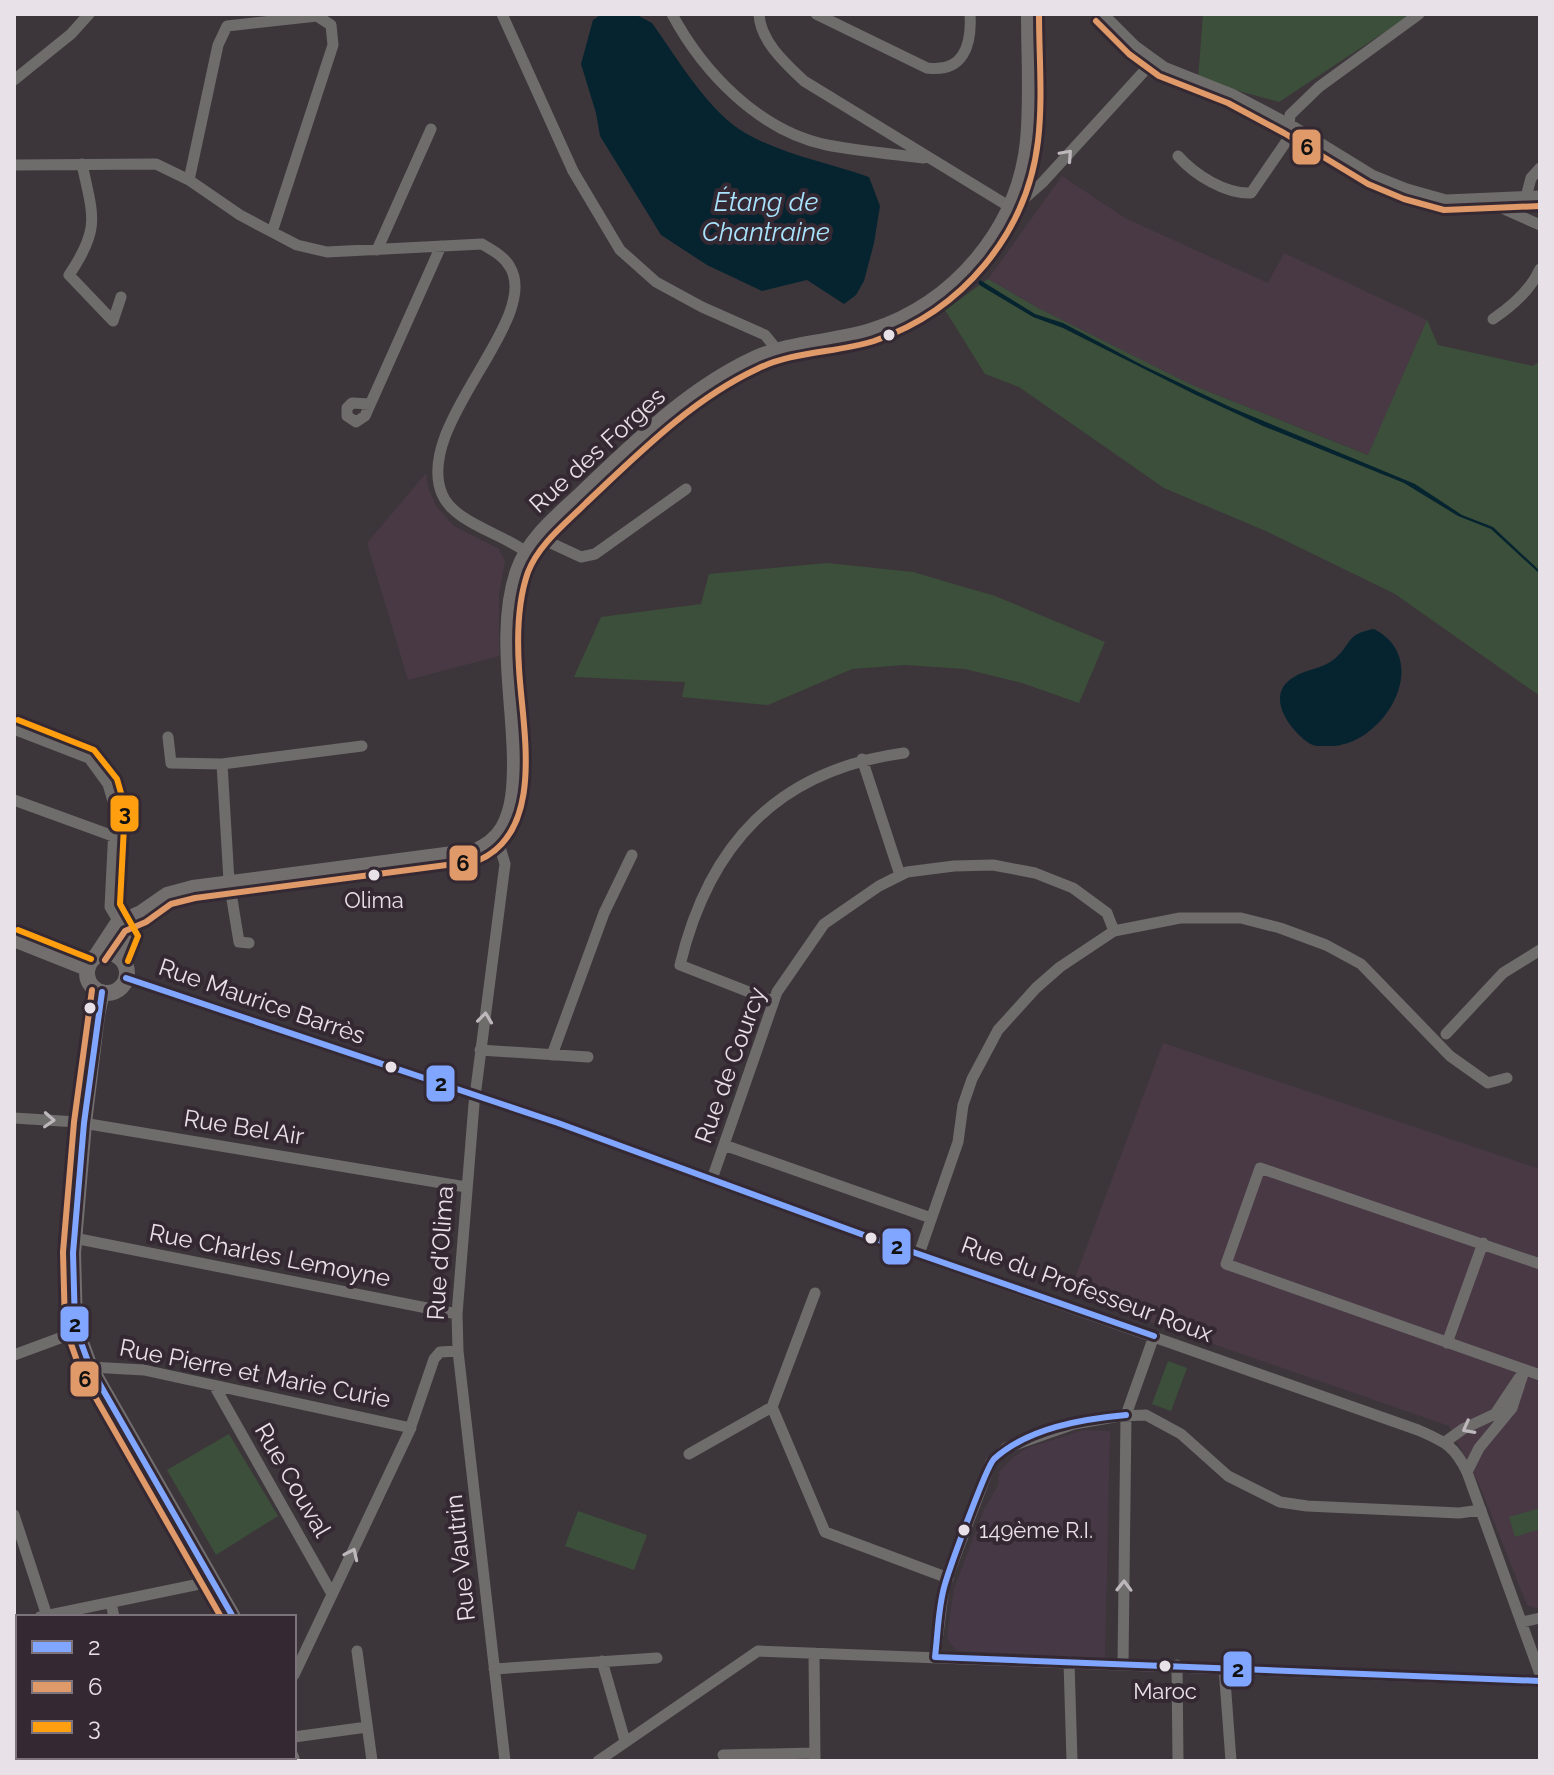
<svg xmlns="http://www.w3.org/2000/svg" width="1554" height="1775" font-family="Raleway,sans-serif">
  <style>
    .commercial { fill: #483944 }
    .built { fill: #473845 }
    .green { fill: #3c4f3a }
    .water { fill: #06242f }
    .lines { fill: none; stroke-linecap: round; stroke-linejoin: round }
    .street { stroke: #6f6c6c; stroke-width: 11 }
    .secondary { stroke: #726e6e; stroke-width: 16 }
    .bus-1-casing { stroke: #342933; stroke-width: 12 }
    .bus-2-casing { stroke: #342933; stroke-width: 12 }
    .bus-3-casing { stroke: #342933; stroke-width: 12 }
    .bus-1 { stroke: #80a6ff; stroke-width: 6 }
    .bus-2 { stroke: #e09968; stroke-width: 6 }
    .bus-3 { stroke: #ff9f0f; stroke-width: 6 }
    .oneway { stroke: #beb8bd }
    .bus-dot { fill: #e9e1e8; stroke: #342933; stroke-width: 3 }
    .labels { text-anchor: middle; dominant-baseline: central; stroke-width: 8; stroke-linejoin: round; paint-order: stroke }
    .bus-label { font-size: 22px; fill: #e9e1e8; stroke: #342933 }
    .street-label { font-size: 24px; fill: #e9e1e8; stroke: #342933 }
    .water-label { font-size: 26px; font-style: italic; fill: #a9e3fd; stroke: #342933 }
    .line-badge { stroke: #342933; stroke-width: 3 }
    .pale-badge-label { font-size: 22px; text-anchor: middle; font-weight: bold; fill: #111 }
  </style>
  <rect width="100%" height="100%" fill="#3c363b"/>
  <path class="commercial" d="M1062,176L1125,218L1268,283L1284,253L1427,320L1369,455L1192,385L1040,309L988,279Z
    M426,473L428,487L436,506L454,526L499,549L505,561L499,594V656L408,680L367,543Z
    M1163,1043L1540,1169V1607L1535,1608L1527,1605L1478,1482L1449,1426L1069,1294Z"/>
  <path class="built" d="M1084,1430L1110,1431L1105,1658L958,1651L949,1642L947,1636L954,1589L984,1510L998,1485L999,1472L1012,1458L1027,1448Z
    M14,1708H18V1757H126L127,1761H14Z"/>
  <path class="green" d="M1203,14H1412L1279,102L1198,80Z
    M988,279L1040,309L1192,385L1368,455L1427,320L1438,345L1533,366L1540,361V696L1395,594L1268,532L1164,488L1019,387L985,374L945,310Z
    M827,563L913,572L995,596L1105,642L1079,703L1022,683L965,669L905,665L852,669L768,705L682,697L685,682L574,677L601,617L701,604L709,574Z
    M1168,1361L1187,1368L1171,1411L1152,1404Z
    M229,1434L278,1516L216,1555L167,1470Z
    M1540,1508V1529L1515,1537L1509,1517Z
    M578,1511L647,1535L634,1570L565,1546Z"/>
  <path class="water" d="M602,14H635L652,23C678,59 708,112 747,134C785,155 829,163 869,177L880,206L874,243L864,281L856,295L844,304L807,280L762,291L707,265L661,235L600,136L596,113L581,64L593,20Z
    M980,280L1035,314L1063,323L1142,365L1230,407L1415,484L1462,515L1493,527L1540,571V574L1491,529L1458,516L1404,483L1263,426L1194,394L1063,328L1033,317L981,286L978,283Z
    M1374,629C1435,660 1383,748 1328,746C1319,746 1313,747 1306,741C1287,726 1265,694 1294,677C1306,669 1322,669 1333,660C1352,646 1344,634 1374,629Z"/>
  <g class="lines">
    <path class="street" d="M502,14L573,171L620,250L656,282L702,307L765,335L778,351
      M672,14C703,72 759,131 827,145C859,151 892,154 924,158
      M759,14C760,41 786,64 804,81L1010,207L1025,198L1042,183L1148,67L1150,58
      M816,14L927,68C963,73 972,46 970,14
      M1103,14L1135,46L1164,67L1232,94L1289,124L1372,175L1407,189L1446,200L1540,196
      M14,80L71,34L89,14
      M1178,156C1195,175 1225,194 1251,193L1288,139L1290,115L1319,87L1419,14
      M82,164C93,216 101,228 69,275L113,321L121,297
      M14,165L156,164L189,180L240,215L272,232L297,245L327,252L482,244C492,250 504,256 510,267C542,320 413,425 442,494C453,522 503,534 526,552
      M189,180L218,45L227,26L317,16L331,25L333,45L272,232
      M1526,197L1531,178L1540,168
      M1486,201L1540,225
      M377,250L431,129
      M1493,319C1511,307 1531,289 1540,269
      M370,404L352,403L347,408V416L356,422L365,416L441,246
      M538,537L581,557L595,554L686,489
      M14,729L89,758L108,784L115,808L110,907L128,937
      M168,737L171,763L222,764L362,746
      M862,759L900,875
      M222,764L229,881L239,942L249,943
      M14,800L113,836
      M497,837L505,864L474,1104L457,1314L458,1351L505,1761
      M126,978L558,1123L861,1234L1418,1430C1445,1442 1454,1445 1467,1472L1540,1674
      M772,1001L680,965C709,844 778,770 904,753
      M1446,1034L1503,973L1540,950
      M480,1050L588,1057
      M552,1055L604,913L632,855
      M14,1118L77,1122L466,1187
      M724,1145L931,1218
      M712,1179L777,992L824,924L879,886L907,872L954,866L993,865L1035,873L1073,888L1107,913L1114,931
      M74,1238L457,1314
      M919,1254L958,1142L963,1105L972,1079L998,1030L1036,988L1060,967L1114,931L1180,918H1241L1280,928L1326,945L1361,964L1450,1056L1488,1083L1507,1078
      M1540,1264L1260,1168L1226,1264L1540,1375
      M815,1293L772,1407L825,1532L948,1578
      M1447,1343L1483,1243
      M14,1355L60,1338L76,1334
      M90,1367L144,1370L411,1428
      M215,1387L332,1594
      M1445,1442L1463,1429L1495,1414L1519,1378
      M689,1454L772,1407
      M1467,1472L1479,1448L1512,1408L1524,1371
      M14,1515L47,1616
      M111,1603L114,1617
      M40,1617L214,1581
      M14,1622L18,1621
      M1522,1622L1540,1618
      M357,1651L372,1761
      M814,1653L815,1761
      M935,1657L944,1586L991,1462L1006,1448L1074,1424L1120,1416L1146,1415L1181,1434L1228,1476L1280,1502L1307,1506L1459,1513L1481,1510
      M602,1661L625,1741
      M1069,1662L1072,1761
      M1123,1664L1126,1415L1154,1336
      M1177,1665L1178,1761
      M1224,1667L1231,1761
      M494,1669L657,1658
      M294,1675L409,1432L434,1359L440,1352L458,1351
      M294,1737L367,1727
      M723,1755L815,1753
      M134,1761L157,1757
      M598,1761L758,1651L1540,1681"/>
    <path class="secondary" d="M14,939L87,968
      M87 973a20 20 0 1 1 40 0a20 20 0 1 1-40 0Z
      M97,955L118,923L141,913L167,895L193,888L476,851C487,845 496,840 503,828C514,809 515,785 515,763C515,703 498,629 518,571C528,542 552,521 574,501C629,449 685,391 754,359C791,342 833,343 871,331C955,304 1019,229 1028,141C1032,99 1029,56 1029,14
      M119,957L141,913
      M102,992L97,1015L84,1123L73,1253L75,1326L90,1367L233,1617
      M291,1757L292,1761"/>
    <defs>
      <path id="bus-1" d="M126,978L558,1123L861,1234L1154,1336
        M102,992L84,1123L73,1253L75,1326L90,1367L233,1617
        M935,1657L1540,1681
        M935,1657C938,1633 938,1607 945,1584C950,1567 986,1467 994,1459C1028,1428 1082,1419 1126,1415"/>
      <path id="bus-2" d="M1096,21L1129,54L1159,76L1228,103L1284,133L1368,184L1404,199L1444,210L1540,206
        M105,960L125,931L146,922L171,904L195,898L477,861C547,832 522,727 519,668C517,637 517,603 528,572C539,544 565,524 586,503C638,454 691,400 757,369C793,351 836,353 874,341C962,311 1027,234 1038,141C1043,99 1039,56 1039,14
        M92,990L74,1122L63,1252L65,1327L81,1372L221,1617"/>
      <path id="bus-3" d="M18,720L94,750L117,779L125,807L120,904L138,936L128,961
        M18,930L91,959"/>
    </defs>
    <use href="#bus-1" class="bus-1-casing"/>
    <use href="#bus-2" class="bus-2-casing"/>
    <use href="#bus-3" class="bus-3-casing"/>
    <use href="#bus-1" class="bus-1"/>
    <use href="#bus-2" class="bus-2"/>
    <use href="#bus-3" class="bus-3"/>
  </g>
  <defs><path id="oneway-chevron" d="M-2-3.5L2.5 0L-2 3.5" fill="none" stroke-width="1.6" stroke-linecap="round" stroke-linejoin="round" transform="scale(2)"/></defs>
  <g class="oneway">
    <use href="#oneway-chevron" transform="translate(1067 155) rotate(-48)"/>
    <use href="#oneway-chevron" transform="translate(485 1018) rotate(-83)"/>
    <use href="#oneway-chevron" transform="translate(49 1120) rotate(3)"/>
    <use href="#oneway-chevron" transform="translate(1468 1428) rotate(152)"/>
    <use href="#oneway-chevron" transform="translate(352 1554) rotate(-65)"/>
    <use href="#oneway-chevron" transform="translate(1124 1586) rotate(-89)"/>
  </g>
  <g class="bus-dot">
    <circle cx="889" cy="335" r="7"/>
    <circle cx="374" cy="875" r="7"/>
    <circle cx="90" cy="1008" r="7"/>
    <circle cx="391" cy="1067" r="7"/>
    <circle cx="871" cy="1238" r="7"/>
    <circle cx="964" cy="1530" r="7"/>
    <circle cx="1165" cy="1666" r="7"/>
  </g>
  <g class="labels">
    <g class="bus-label">
      <text x="374" y="900">Olima</text>
      <text x="979" y="1530" text-anchor="start">149ème R.I.</text>
      <text x="1165" y="1691">Maroc</text>
    </g>
    <g class="street-label">
      <text transform="translate(597 450) rotate(-42)">Rue des Forges</text>
      <text transform="translate(262 1001) rotate(19)">Rue Maurice Barrès</text>
      <text transform="translate(730 1065) rotate(-70)">Rue de Courcy</text>
      <text transform="translate(244 1127) rotate(9)">Rue Bel Air</text>
      <text transform="translate(440 1253) rotate(-86)">Rue d'Olima</text>
      <text transform="translate(270 1255) rotate(11)">Rue Charles Lemoyne</text>
      <text transform="translate(1087 1289) rotate(20)">Rue du Professeur Roux</text>
      <text transform="translate(255 1373) rotate(11)">Rue Pierre et Marie Curie</text>
      <text transform="translate(293 1480) rotate(60)">Rue Couval</text>
      <text transform="translate(460 1558) rotate(-96)">Rue Vautrin</text>
    </g>
    <g class="water-label">
      <text x="766" y="202">Étang de<tspan x="766" dy="30">Chantraine</tspan></text>
    </g>
  </g>
  <g class="line-badge">
    <rect x="1291" y="128" width="31" height="38" rx="8" fill="#e09968"/>
    <rect x="109" y="794" width="31" height="39" rx="8" fill="#ff9f0f"/>
    <rect x="448" y="844" width="31" height="38" rx="8" fill="#e09968"/>
    <rect x="425" y="1064" width="31" height="39" rx="8" fill="#80a6ff"/>
    <rect x="881" y="1227" width="31" height="39" rx="8" fill="#80a6ff"/>
    <rect x="59" y="1305" width="31" height="38" rx="8" fill="#80a6ff"/>
    <rect x="69" y="1360" width="31" height="38" rx="8" fill="#e09968"/>
    <rect x="1222" y="1650" width="31" height="38" rx="8" fill="#80a6ff"/>
  </g>
  <g class="pale-badge-label">
    <text x="1307" y="155">6</text>
    <text x="125" y="821">3</text>
    <text x="463" y="871">6</text>
    <text x="441" y="1091">2</text>
    <text x="897" y="1254">2</text>
    <text x="75" y="1332">2</text>
    <text x="85" y="1387">6</text>
    <text x="1238" y="1677">2</text>
  </g>
  <rect width="1554" height="1775" fill="none" stroke="#e9e1e8" stroke-width="32"/>
  <rect x="16" y="1615" width="280" height="144" fill="#342933" stroke="#7c737b" stroke-width="2"/>
  <rect x="32" y="1641" width="40" height="12" fill="#80a6ff" stroke="#7c737b" stroke-width="2"/>
  <text x="88" y="1655" font-size="24" fill="#e9e1e8">2</text>
  <rect x="32" y="1681" width="40" height="12" fill="#e09968" stroke="#7c737b" stroke-width="2"/>
  <text x="88" y="1695" font-size="24" fill="#e9e1e8">6</text>
  <rect x="32" y="1721" width="40" height="12" fill="#ff9f0f" stroke="#7c737b" stroke-width="2"/>
  <text x="88" y="1735" font-size="24" fill="#e9e1e8">3</text>
</svg>
